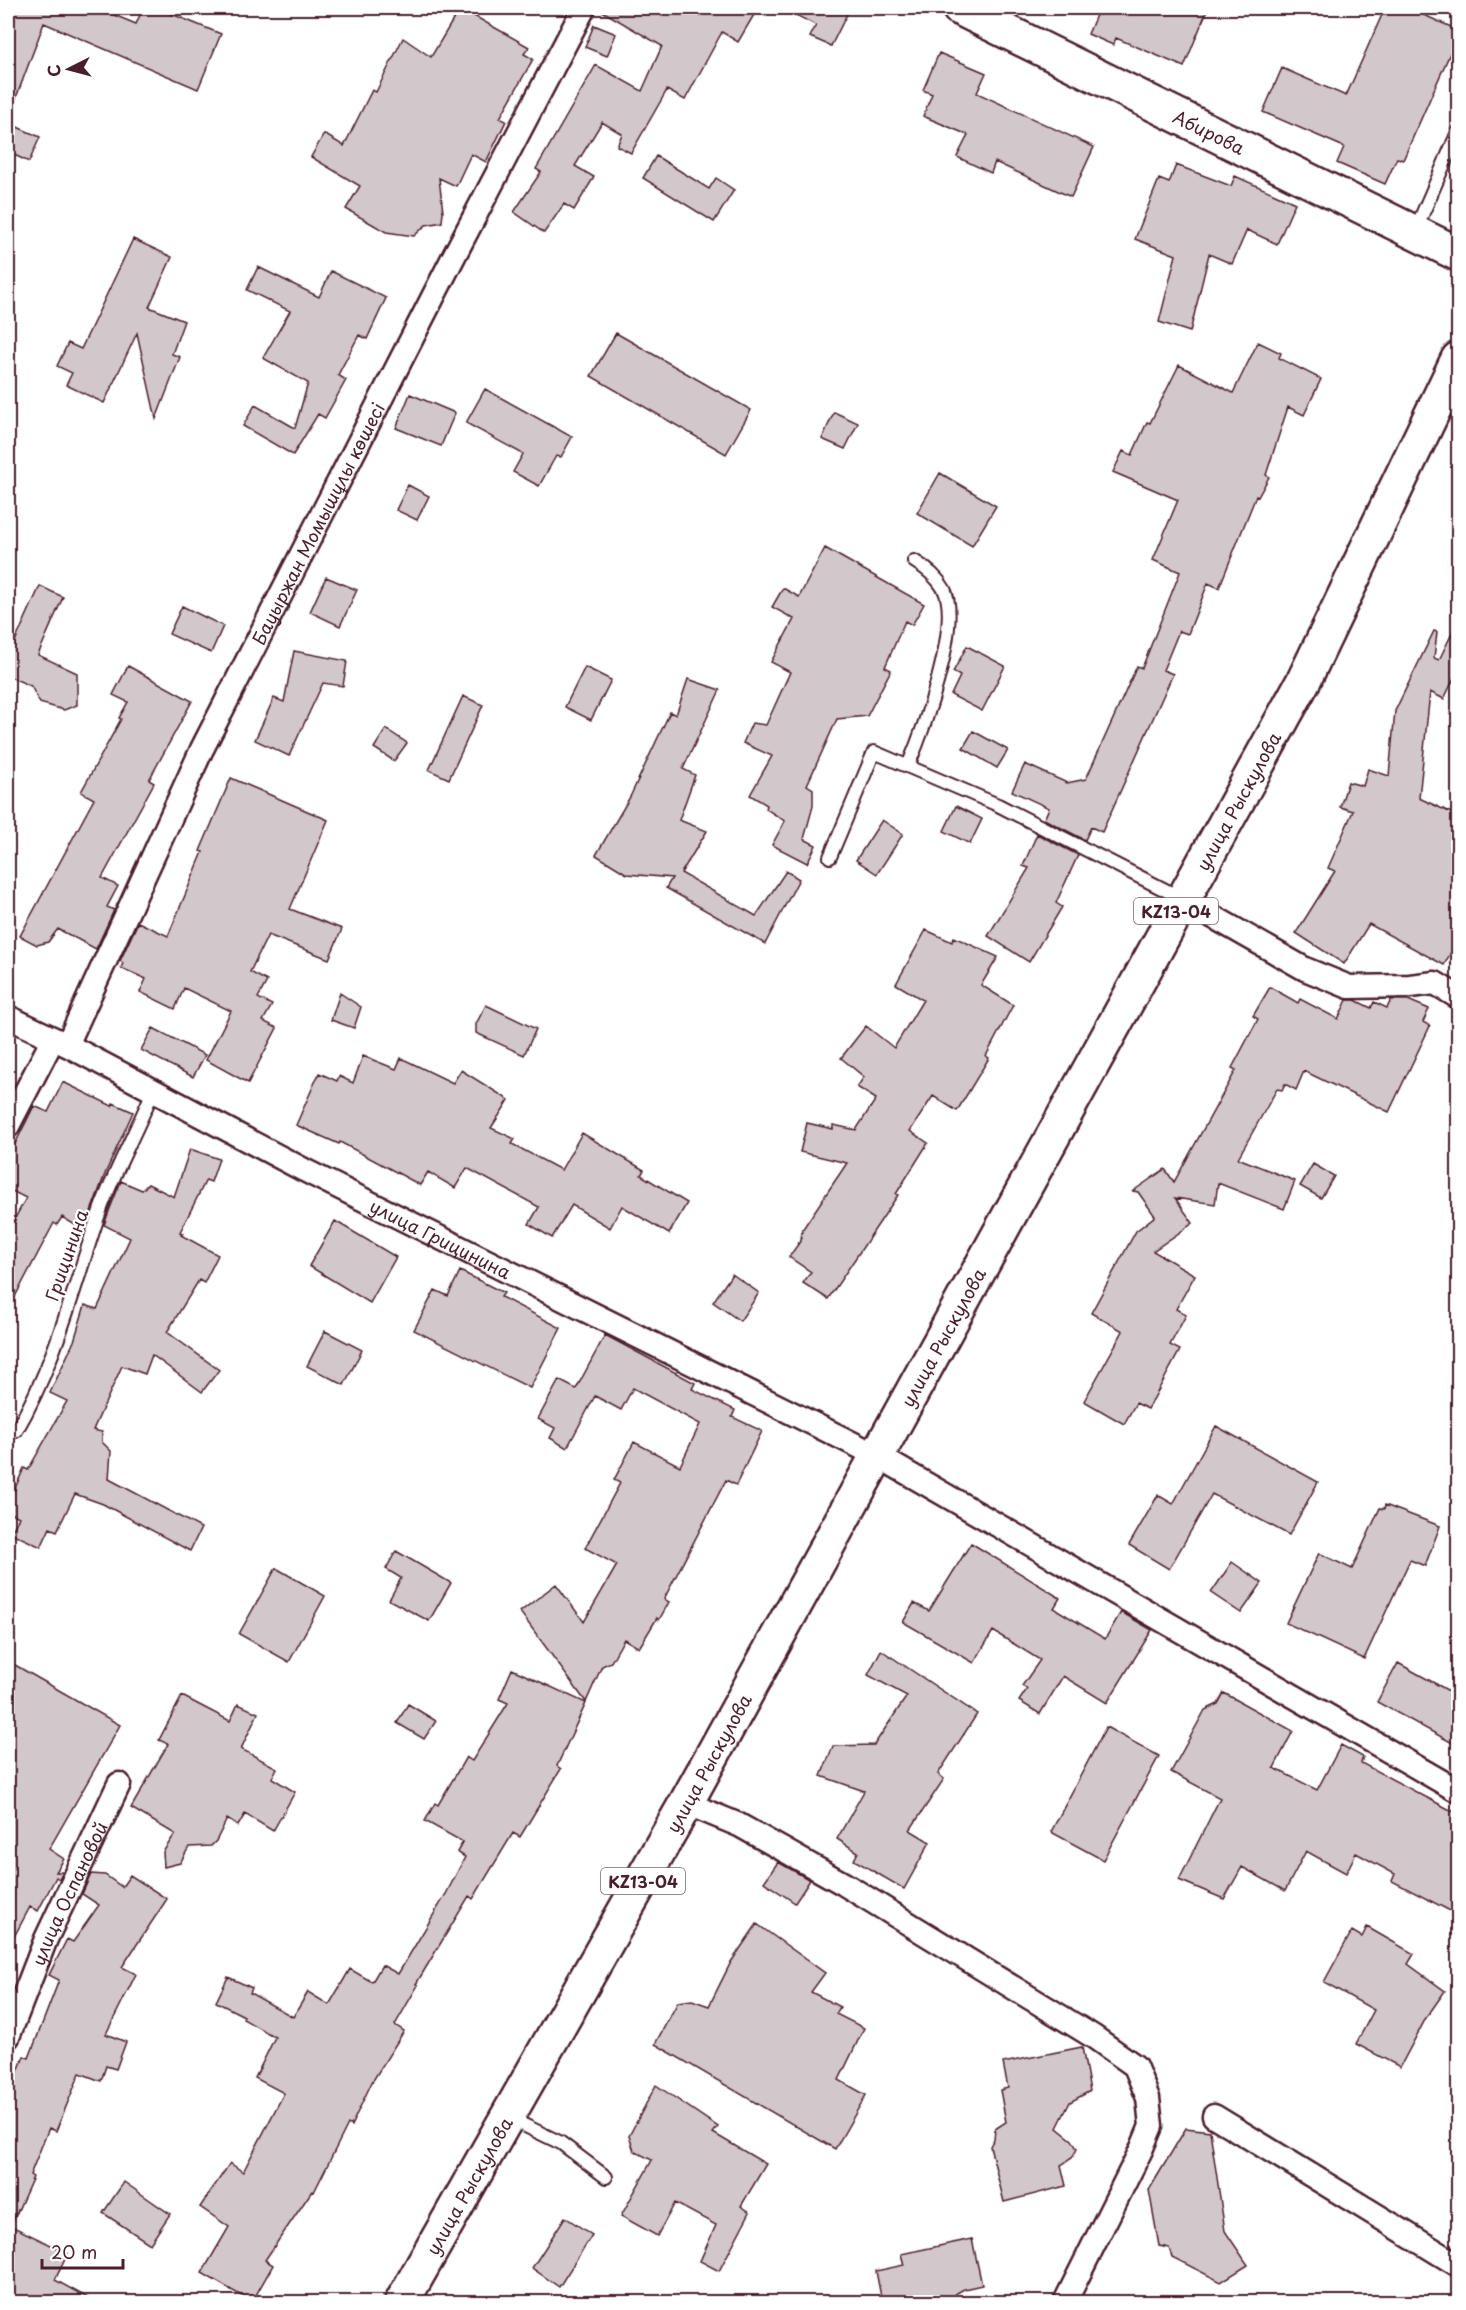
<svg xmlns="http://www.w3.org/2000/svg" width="1466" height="2310" font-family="'Playpen Sans',sans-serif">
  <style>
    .building { fill: #d2c7cb; stroke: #4a1f2b; stroke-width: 1.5 }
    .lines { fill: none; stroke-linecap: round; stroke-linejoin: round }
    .lane-casing { stroke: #4a1f2b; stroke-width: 16 }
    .street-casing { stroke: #4a1f2b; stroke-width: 27 }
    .secondary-casing { stroke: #4a1f2b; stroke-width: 38 }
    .primary-casing { stroke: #4a1f2b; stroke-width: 38 }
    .lane { stroke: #fff; stroke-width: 12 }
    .street { stroke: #fff; stroke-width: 22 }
    .secondary { stroke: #fff; stroke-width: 33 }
    .primary { stroke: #fff; stroke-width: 33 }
    .labels { text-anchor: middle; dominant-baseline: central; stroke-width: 4.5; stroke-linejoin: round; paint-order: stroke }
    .shield { fill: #fff; stroke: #80626b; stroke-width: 1.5 }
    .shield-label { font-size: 16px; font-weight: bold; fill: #4a1f2b }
    .street-label { font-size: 18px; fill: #4a1f2b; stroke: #fff }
  </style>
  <rect width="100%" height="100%" fill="#fff"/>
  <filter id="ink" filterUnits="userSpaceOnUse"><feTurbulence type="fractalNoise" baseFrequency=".0167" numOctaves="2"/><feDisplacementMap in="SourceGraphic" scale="12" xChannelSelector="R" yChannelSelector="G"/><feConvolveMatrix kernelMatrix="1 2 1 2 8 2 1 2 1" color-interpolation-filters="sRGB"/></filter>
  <g filter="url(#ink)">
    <path class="building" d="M8,8H97L136,24L143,8H157L221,34L198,89L44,23L10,114H8Z
      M460,8L529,47L524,54L533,59L500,118L506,121L486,162L471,154L456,186L439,178L443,212L442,222L426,225L414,236L386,232L346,209L360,186L311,157L324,134L344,146L372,90L376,92L403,38L431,57Z
      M597,8H758L738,42L722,32L685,100L667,90L631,153L617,146L622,134L602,122L575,166L594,177L574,210L564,204L544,233L514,212L541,172L536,169L596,65L642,91L662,46Z
      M781,8H850L831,46L810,37L816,25Z
      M1099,8H1208L1184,67L1116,38L1113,45L1088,34Z
      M1385,8H1408L1458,30V35L1403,160L1397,158L1385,184L1337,163L1344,147L1263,112L1282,68L1346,96Z
      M594,25L616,34L607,56L585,47Z
      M939,53L986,73L977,93L1094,147L1071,197L995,162L991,173L957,157L968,135L923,116L932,94L923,90Z
      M8,123L40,137L29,162L8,152Z
      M656,156L709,189L716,178L734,190L714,222L643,178Z
      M1176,165L1231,186L1235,176L1295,203L1277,244L1247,230L1232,264L1209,254L1190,332L1159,322L1176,255L1135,239L1159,179L1169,183Z
      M133,239L172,257L149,307L184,321L172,354L180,357L156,419L137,333L104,403L66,385L72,373L57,366L68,343L81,349Z
      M258,267L319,297L331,271L386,298L367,339L359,335L338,375L346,380L325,418L318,414L293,455L243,426L255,405L295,428L308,383L263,358L290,311L247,290Z
      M616,333L751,410L726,454L591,376Z
      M1258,342L1281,353L1279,358L1321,379L1304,415L1288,407L1266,475L1269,477L1258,497L1256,496L1219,588L1208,583L1188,634L1179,631L1163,670L1173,674L1102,832L1091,827L1085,840L1044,819L1049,808L1012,791L1025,764L1067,783L1086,779L1137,666L1142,668L1180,572L1153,560L1178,500L1113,472L1123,451L1132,455L1147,422L1150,423L1179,365L1233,393Z
      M485,389L572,437L561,457L556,456L539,486L513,472L523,454L466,423Z
      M410,394L455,413L441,446L396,428Z
      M834,412L858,423L845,449L822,439Z
      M940,473L996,506L972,546L917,513Z
      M408,485L429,496L417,520L396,510Z
      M825,548L924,604L912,625L905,621L885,667L891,670L867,716L837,719L807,785L813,789V806L804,839L816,845L807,863L772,845L785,821L766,809L767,805L750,795L772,756L743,743L752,723L766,725L790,672L771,662L794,619L772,607L783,588L799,597Z
      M326,577L357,590L340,626L310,612Z
      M40,586L63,597L38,655L77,673V705L64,710L40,703L31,686L8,676V657Z
      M182,606L223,626L211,653L169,634Z
      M1458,621V670L1444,699L1430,692L1419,798L1458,816V939L1444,965L1369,924L1344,964L1296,933L1335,871L1328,868L1353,811L1340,807L1348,782L1363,786L1368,769L1389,776L1395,711L1434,631L1437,632L1434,658L1439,660Z
      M967,646L1005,666L982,711L951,695L960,676L953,672Z
      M294,651L347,661L343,686L323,683L289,756L255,740L274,698L284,702Z
      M128,666L192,701L149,780L154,783L102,878L118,886L107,907L114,910L96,949L58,929L48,942L37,945L20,936L94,799L81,792L121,719L119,718L128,702L113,695Z
      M585,667L611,680L591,720L565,707Z
      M688,679L720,690L683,769L695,775L679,820L707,831L681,873L756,916L786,871L799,879L765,944L666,888L672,878L627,874L596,855L630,797L670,712L676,715Z
      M463,696L483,705L449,779L429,770Z
      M386,729L407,743L394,761L374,748Z
      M973,731L1008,750L997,768L963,748Z
      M231,778L328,820L290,909L342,929L329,959L268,935L250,972L267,981L258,998L272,1005L263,1021L277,1028L248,1083L206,1060L231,1011L184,988L175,1009L140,992L146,979L121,968L123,963L120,961L138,922L168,936L203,852L200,851Z
      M956,806L982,819L970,844L944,831Z
      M882,820L903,834L877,874L856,860Z
      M1037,834L1078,855L1056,903L1062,907L1029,962L988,936L1029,868L1023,866Z
      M926,930L952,942L954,937L998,957L981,985L1013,1005L986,1056L989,1058L957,1111L933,1096L910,1131L928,1143L896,1194L898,1195L828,1299L803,1283L811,1272L789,1257L801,1240L802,1230L847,1163L800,1152L807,1123L833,1129V1125L856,1130L876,1099L857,1087L864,1077L841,1058L866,1026L894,1048L923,1000L896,984Z
      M1270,987L1298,1003L1300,999L1338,1019L1347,1000H1355L1371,1008L1374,1002L1387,1008L1391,1000H1408L1429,1009L1423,1022L1430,1026L1389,1112L1304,1071L1296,1090L1285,1084L1282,1090L1277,1089L1238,1158L1295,1181L1284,1209L1218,1183L1215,1204L1175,1198L1193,1223L1153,1251L1195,1275L1176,1309L1186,1315L1170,1345L1180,1350L1148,1409L1136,1403L1124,1424L1084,1401L1123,1331L1091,1313L1136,1231L1155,1216L1138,1192L1133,1191L1165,1169L1174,1182L1236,1070L1232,1068L1258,1019L1253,1016Z
      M340,993L361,1007L354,1028L331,1020Z
      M486,1005L536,1029L524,1055L476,1033V1024Z
      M153,1028L205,1055L193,1077L141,1050Z
      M363,1056L396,1069L401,1058L453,1083L461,1070L509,1100L491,1128L515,1139L512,1144L561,1170L582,1133L644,1170L641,1175L687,1203L669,1234L622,1206L610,1228L572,1205L552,1238L529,1224L539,1207L467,1168L455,1188L428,1172L420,1185L340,1142L339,1144L296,1125L319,1073L337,1081L339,1076L353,1083Z
      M63,1082L112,1106L113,1103L133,1112L105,1174L89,1217L87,1216L80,1228L62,1217L57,1225L54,1223L8,1310V1231L26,1198L8,1189V1158L34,1106L48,1112Z
      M190,1149L219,1159L211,1182L206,1180L180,1232L183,1233L181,1235L218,1255L204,1283L199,1280L167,1332L219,1370L202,1392L152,1355L145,1374L122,1366L93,1430L102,1432V1442L111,1451L109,1479L201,1528L190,1551L103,1504L75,1494L57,1531L50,1528L41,1547L11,1533L19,1517L8,1511V1504L24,1468L28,1470L67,1401L50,1393L74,1341L85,1305L97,1309L130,1238L104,1225L109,1211L121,1181L142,1190L148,1184L174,1197Z
      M1313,1164L1334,1176L1321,1198L1300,1186Z
      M335,1221L396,1257L370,1303L309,1266Z
      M460,1271L504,1293L501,1297L561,1328L530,1388L414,1330L435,1290L448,1296Z
      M732,1274L759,1293L740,1321L713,1302Z
      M325,1331L362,1350L344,1385L307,1366Z
      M605,1335L695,1383L692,1389L735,1410L732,1417L762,1431L736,1485L726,1480L664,1599L669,1602L659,1620L657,1618L639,1648L624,1639L611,1662L602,1666L586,1702L520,1612L556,1584L584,1622L617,1565L585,1548L620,1483L614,1480L634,1442L680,1466L700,1424L633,1388L621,1410L595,1396L567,1448L550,1438L555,1428L538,1419L559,1380L576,1389Z
      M1216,1426L1318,1482L1289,1535L1212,1494L1169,1569L1129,1545L1158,1495L1173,1504Z
      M1385,1505L1440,1526L1425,1566L1410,1560L1364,1659L1286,1623L1319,1553L1352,1569L1380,1508L1384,1509Z
      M971,1543L1060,1598L1054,1608L1105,1639L1121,1612L1152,1630L1107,1703L1063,1676L1040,1714L1019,1701L1027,1689L1022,1686L1040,1660L993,1631L974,1663L903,1622L914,1603L929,1611Z
      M396,1551L451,1583L429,1621L389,1600L401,1578L386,1569Z
      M1232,1562L1262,1583L1241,1613L1211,1593Z
      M276,1568L325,1596L289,1662L239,1634Z
      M881,1650L977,1714L938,1774L944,1779L910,1830L930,1842L904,1889L854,1860L858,1852L837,1839L864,1791L821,1776L833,1746L874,1745L907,1696L868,1675Z
      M8,1661L120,1725L49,1849L64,1859L56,1872H63L59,1879L56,1877L38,1911L30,1907L8,1948Z
      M1398,1663L1458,1696V1746L1377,1702Z
      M512,1669L586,1703L557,1766L561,1769L520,1837L513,1833L473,1899L469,1896L416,1984L418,1985L395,2025L404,2031L372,2082L351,2126L348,2124L314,2192L312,2191L265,2260L273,2265L252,2302L202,2273L229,2227L200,2207L230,2163L243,2172L284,2093L255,2078L275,2037L243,2019L244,2016L216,2002L228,1977L252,1988L250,1993L293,2017L308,1992L329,2005L350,1969L372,1982L382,1965L398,1974L446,1894L465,1857L457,1852L463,1842L425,1821L435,1803L438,1805L466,1757L472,1761L508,1703L499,1699Z
      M1224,1693L1293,1731L1274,1768L1317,1790L1341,1745L1363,1757L1361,1763L1458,1814V1915L1392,1881L1395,1874L1356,1853L1346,1873L1306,1851L1285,1891L1242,1867L1224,1899L1179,1880L1220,1798L1171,1772L1205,1710L1218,1704Z
      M182,1696L230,1721L238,1704L258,1713L241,1749L277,1768L272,1778L295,1792L273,1831L245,1814L238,1826L227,1819L216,1841L211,1846L189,1847L180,1863L164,1867L163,1852L175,1834L131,1808L168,1744L159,1740Z
      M408,1704L436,1721L424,1739L397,1723Z
      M1106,1727L1159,1756L1103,1860L1051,1832Z
      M778,1862L810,1880L795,1903L764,1882Z
      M91,1874L105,1875L122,1887L130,1875L167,1899L122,1967L136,1974L106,2034L126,2042L116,2069L106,2066L101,2081L80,2073L56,2131L49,2128L30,2175L33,2177L11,2226L68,2253L55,2280L95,2302H8V2097L24,2056L29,2058L59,1980L49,1975L67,1939L73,1942L99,1905L82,1894Z
      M757,1924L825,1973L811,1992L840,2007L836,2014L864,2028L839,2080L866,2095L835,2149L655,2044L678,2002L692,2000L709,2006L731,1962Z
      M1367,1927L1414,1954L1408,1964L1445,1991L1426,2018L1400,2067L1356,2044L1374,2010L1324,1982L1352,1931L1362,1937Z
      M1082,2047L1090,2091L1070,2102L1057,2128L1072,2140L1077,2149L1072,2158L1061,2165L1066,2186L1004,2202L990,2146L994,2139L995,2129L1006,2122L1000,2090L1008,2088L1003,2063Z
      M656,2085L718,2127L713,2133L766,2164L741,2206L750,2212L719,2271L700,2261L716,2225L675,2203L657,2236L621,2216L652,2160L634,2151L629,2136Z
      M1186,2128L1210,2131L1225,2231L1248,2265L1221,2282L1172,2257L1169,2248L1159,2246L1149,2190Z
      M124,2182L170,2214L150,2244L103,2213Z
      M565,2217L592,2235L559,2287L532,2268Z
      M972,2239L982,2285L964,2289L955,2294L952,2302H882L876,2271L904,2265L901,2254Z"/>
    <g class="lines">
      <defs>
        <path id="lane" d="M1415,231L1458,132
          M908,766C923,731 962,624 944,589C937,577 926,568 914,561
          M830,857L874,752L998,805L1181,898
          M16,1431C56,1363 75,1282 101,1208C116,1168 137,1130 153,1091
          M509,2118L561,2143L606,2177"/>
        <g id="street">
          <path d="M1182,899L1305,969L1349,987L1410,986L1435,983L1458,997"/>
          <path id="s1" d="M8,1017L67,1045L304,1170L876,1455L1458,1791"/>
          <path id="s2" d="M67,1045L202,749L455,254L584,8"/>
          <path d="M8,1126L53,1039"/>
          <path d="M686,1803L739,1825L844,1884L1094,2037L1135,2066L1148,2098L1151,2126L1141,2150L1065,2302"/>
          <path id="s3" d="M8,2037L46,1939L119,1784"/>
          <path d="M1214,2116L1458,2265"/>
        </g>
        <g id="secondary">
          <path id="s4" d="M959,8L1458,254"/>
        </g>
        <g id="primary">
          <path id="s5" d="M402,2302L686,1803L1304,680L1458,359"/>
        </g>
      </defs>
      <use href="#lane" class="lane-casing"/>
      <use href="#street" class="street-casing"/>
      <use href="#secondary" class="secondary-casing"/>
      <use href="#primary" class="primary-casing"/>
      <use href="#lane" class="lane"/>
      <use href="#street" class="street"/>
      <use href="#secondary" class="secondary"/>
      <use href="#primary" class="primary"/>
    </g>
  </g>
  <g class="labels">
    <g class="shield">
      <rect x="1134" y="898" width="84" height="26" rx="4.5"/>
      <rect x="601" y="1868" width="84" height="26" rx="4.5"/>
    </g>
    <g class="shield-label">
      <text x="1176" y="911">KZ13-04</text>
      <text x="643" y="1881">KZ13-04</text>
    </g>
    <g class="street-label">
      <text stroke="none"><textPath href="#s4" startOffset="279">Абирова</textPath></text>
      <text stroke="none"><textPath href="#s2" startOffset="579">Бауыржан Момышұлы көшесі</textPath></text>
      <text stroke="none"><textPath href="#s5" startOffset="1718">улица Рыскулова</textPath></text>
      <text stroke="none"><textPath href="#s1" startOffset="486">улица Грицинина</textPath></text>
      <text transform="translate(66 1255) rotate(-71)">Грицинина</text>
      <text stroke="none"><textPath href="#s5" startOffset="1106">улица Рыскулова</textPath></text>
      <text stroke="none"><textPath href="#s5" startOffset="620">улица Рыскулова</textPath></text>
      <text stroke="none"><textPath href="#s3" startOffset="156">улица Оспановой</textPath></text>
      <text stroke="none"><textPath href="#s5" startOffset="134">улица Рыскулова</textPath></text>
    </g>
  </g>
  <rect width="1466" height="2310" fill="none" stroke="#fff" stroke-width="30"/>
  <rect x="15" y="15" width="1436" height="2280" fill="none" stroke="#4a1f2b" stroke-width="2" filter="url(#ink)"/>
  <g transform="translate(69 69) rotate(264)" stroke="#ffffff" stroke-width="4.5" paint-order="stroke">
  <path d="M0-4.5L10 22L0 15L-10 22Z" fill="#4a1f2b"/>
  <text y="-9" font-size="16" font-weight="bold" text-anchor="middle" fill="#4a1f2b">С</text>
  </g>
  <path d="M42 2259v9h81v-9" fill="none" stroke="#4a1f2b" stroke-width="3"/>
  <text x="51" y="2259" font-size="18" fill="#4a1f2b" stroke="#ffffff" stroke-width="4.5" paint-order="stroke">20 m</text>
</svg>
